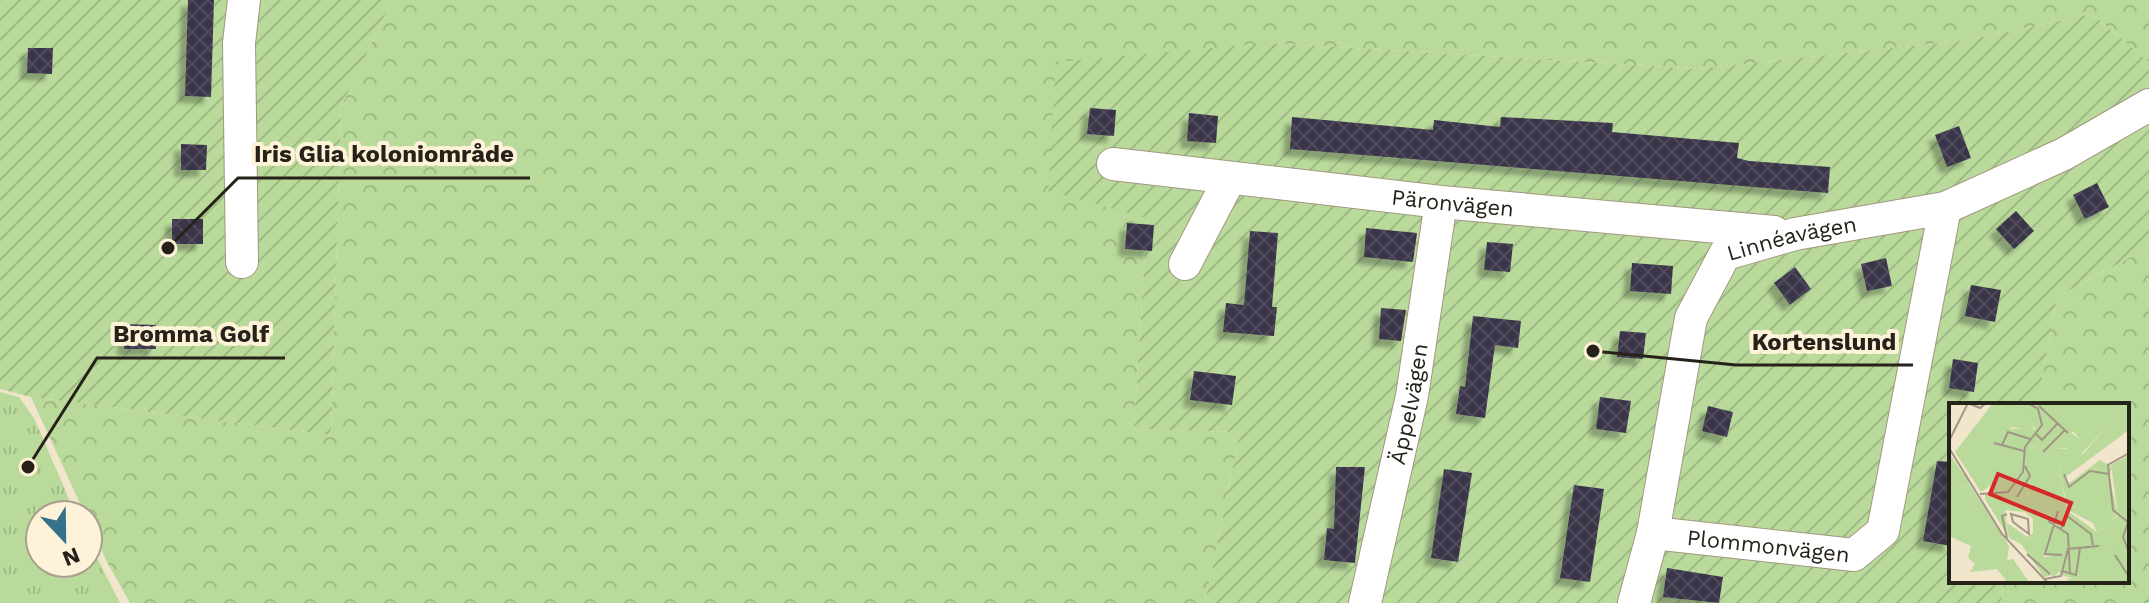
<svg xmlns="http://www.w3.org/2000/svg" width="2149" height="603" font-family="'Work Sans',sans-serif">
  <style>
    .grass { fill: url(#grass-tufts) }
    .forest { fill: url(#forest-crowns) }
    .garden { fill: url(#garden-furrows) }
    .building { fill: url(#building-cross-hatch); filter: url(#shadow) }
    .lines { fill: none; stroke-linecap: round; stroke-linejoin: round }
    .street-casing { stroke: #a2977f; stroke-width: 34 }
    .street { stroke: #fff; stroke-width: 32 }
    .labels { text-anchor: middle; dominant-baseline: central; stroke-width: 8; stroke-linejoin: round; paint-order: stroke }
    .street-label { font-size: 22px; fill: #262219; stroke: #fef2d9 }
    .inset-road { fill: none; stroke: #a09784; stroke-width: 2 }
    .view { fill: #d62828; fill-opacity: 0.15; stroke: #d62828; stroke-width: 4 }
    .inset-edge { fill: none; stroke: #262219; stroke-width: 4 }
    .leader { fill: none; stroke: #262219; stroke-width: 3 }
    .callout-dot { fill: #262219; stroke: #fef2d9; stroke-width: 3 }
    .callout-label { font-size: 24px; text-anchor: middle; font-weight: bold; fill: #262219; stroke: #fef2d9; stroke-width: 8; stroke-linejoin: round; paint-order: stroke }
  </style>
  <defs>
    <pattern id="grass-tufts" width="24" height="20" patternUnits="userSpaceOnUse" patternTransform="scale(2)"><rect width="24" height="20" fill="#b9da9b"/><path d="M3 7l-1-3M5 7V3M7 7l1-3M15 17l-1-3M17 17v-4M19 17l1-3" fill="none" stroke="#9fbb85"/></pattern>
    <pattern id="forest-crowns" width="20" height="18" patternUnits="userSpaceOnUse" patternTransform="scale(2)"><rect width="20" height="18" fill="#b9da9b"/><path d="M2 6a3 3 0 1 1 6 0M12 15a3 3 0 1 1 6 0" fill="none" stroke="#9fbb85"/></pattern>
    <pattern id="garden-furrows" width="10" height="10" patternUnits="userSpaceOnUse" patternTransform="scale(2)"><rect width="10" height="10" fill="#b9da9b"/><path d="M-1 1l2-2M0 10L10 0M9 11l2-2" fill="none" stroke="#9fbb85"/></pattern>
    <pattern id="building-cross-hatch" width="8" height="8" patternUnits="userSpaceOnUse" patternTransform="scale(2)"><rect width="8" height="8" fill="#3b364a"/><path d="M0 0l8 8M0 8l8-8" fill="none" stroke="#4f4a5b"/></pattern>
    <filter id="shadow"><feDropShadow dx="-7" dy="7" stdDeviation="2" flood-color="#0004"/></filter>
  </defs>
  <rect width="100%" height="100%" fill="#f1e5cc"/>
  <path class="grass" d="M0,392L19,397L34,418L76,515H40V563H88V540L120,603H0Z"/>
  <path class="forest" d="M392,0H2149V62L2092,14L1969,40L1697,69L1269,43L1147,218L1134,429L1240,432L1205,603H130L107,562L31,397L331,435L341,107Z
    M2149,247V603H2001L2005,581H2127V405H2037L2057,297Z"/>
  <path class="garden" d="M0,0H392L341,107L331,435L31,397L0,389Z
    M2092,14L2149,62V247L2057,297L2037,405H1951V581H2005L2001,603H1205L1240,432L1134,429L1147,218L1048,191L1056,62L1269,43L1697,69L1969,40Z"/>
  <path class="building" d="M188,0H214L211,97L185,96Z
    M28,48H53L52,74L27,73Z
    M1090,108L1116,110L1114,136L1087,134Z
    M1189,113L1218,116L1216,143L1187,141Z
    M1292,117L1433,130L1434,120L1500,127L1501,117L1613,123L1612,132L1739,143L1737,158L1749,161L1830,167L1828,193L1290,149Z
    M1959,126L1971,158L1947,167L1935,135Z
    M181,144L207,145L206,170H181Z
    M2097,183L2109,207L2085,219L2073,195Z
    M2016,211L2034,231L2014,249L1996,229Z
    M172,219H203V244H172Z
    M1127,223L1154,225L1152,251L1125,249Z
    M1366,228L1417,233L1413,262L1364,257Z
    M1250,231L1278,233L1272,307H1277L1274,336L1223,332L1226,303L1244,305Z
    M1487,242L1513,244L1510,272L1484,270Z
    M1886,258L1892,286L1867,291L1861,264Z
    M1632,263L1673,266L1671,294L1630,291Z
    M1795,267L1811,289L1790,305L1774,283Z
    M1971,285L2001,290L1995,322L1965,316Z
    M1381,308L1406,310L1401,341L1379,339Z
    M1473,316L1521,321L1518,348L1495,345L1485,418L1456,414L1460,386L1465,387Z
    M124,324L156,325V349H124Z
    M1620,331L1646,333L1643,359L1617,357Z
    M1953,359L1978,363L1974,392L1949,388Z
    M1194,371L1236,376L1232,405L1190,400Z
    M1600,397L1631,401L1626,433L1596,429Z
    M1708,406L1733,412L1727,437L1702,431Z
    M1937,461L1951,462V546L1923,541Z
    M1336,467H1365L1355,563L1324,560L1327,528L1334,529Z
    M1444,469L1472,473L1458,562L1431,558Z
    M1574,485L1604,489L1590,582L1560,578Z
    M1667,568L1723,577L1719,603L1663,597Z"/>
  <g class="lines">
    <defs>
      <g id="street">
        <path id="s1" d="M1113,164L1441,202L1774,232"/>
        <path d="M242,262L239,43L244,0"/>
        <path d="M1185,264L1230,178"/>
        <path id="s2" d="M1653,533L1854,555L1883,531L1945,208"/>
        <path id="s3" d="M1365,603L1412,396L1441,202"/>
        <path id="s4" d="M1634,603L1653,533L1691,318L1725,254L1795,234L1945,208L2064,154L2149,105"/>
      </g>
    </defs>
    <use href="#street" class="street-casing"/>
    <use href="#street" class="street"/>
  </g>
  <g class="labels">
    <g class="street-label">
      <text stroke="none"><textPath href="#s1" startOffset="342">Päronvägen</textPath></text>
      <text stroke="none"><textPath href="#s4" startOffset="432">Linnéavägen</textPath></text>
      <text stroke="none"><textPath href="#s3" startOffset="204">Äppelvägen</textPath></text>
      <text stroke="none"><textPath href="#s2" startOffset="116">Plommonvägen</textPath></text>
    </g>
  </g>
  <g transform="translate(1949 403)">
    <rect width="180" height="180" fill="#f1e5cc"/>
    <path d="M138,0H180V27L115,75L119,81L151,57L163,64L160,74L169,111L148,129L144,120L119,107L109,60L110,55L118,57L119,51L117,45H105L122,30L131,36L126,44L133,52L160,22Z" fill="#b9da9b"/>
    <path d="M44,0H79L87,20L82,28L63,24L38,46L69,52L70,62L32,89L6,49ZM100,0H138L153,8L160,22L131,52L126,44L131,36ZM87,42L96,53L105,45L118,46L119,51V57L109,60L118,107L109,102L98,117L95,154H103L112,168L104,174L100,166L103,172L95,174L72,141L60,135L58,120L78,134L84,130V116L76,109L56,107L59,133L36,96V91L71,102L78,98L82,46ZM180,52V110L169,111L162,62ZM166,115L173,177L179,180L117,179L120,175L131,177L135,145L143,143L156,124L148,129V125Z" fill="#b9da9b"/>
    <path d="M0,50L60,143L58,157L64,156L81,180H59L48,166L21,169L26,161L19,155L22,143L0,133V83L18,85L2,56L0,65Z" fill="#b9da9b"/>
    <path d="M79,0H100L125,28L96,53L87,42L82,45L87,75L78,89L79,104L43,92L41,83L70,62L68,52L38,46L56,26H86ZM2,56L20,77L19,85L0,83ZM109,101L148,129L157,124V147L135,146L131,177L112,172L103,154L91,151L98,117ZM173,108L180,110V179L173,178L164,117Z" fill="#b9da9b"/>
    <path class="inset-road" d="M90,3L119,30M87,31L93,37L109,20M0,38L19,0L31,5L36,1M45,40L75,48M53,42L59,29L81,36M0,45L53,131L99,180M94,49L116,27M180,50L159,62L164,107L180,120M115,71L120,84L141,68L160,71M31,91L59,89L74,69L76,44L93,22L89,6L79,0M68,94L81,73L76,63M109,108L96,151L113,152M62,111L79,116L80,131L64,119ZM99,118L119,131L121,171M179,119L174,134L180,149M112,126L118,113L142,131L144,142M58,135L53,113L58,111M78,151L101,171M166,152L180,174M113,168L127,172L131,145M96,176L112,173L119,146L150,143"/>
    <path class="view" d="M49,71L122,100L114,121L41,91Z"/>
    <rect width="180" height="180" class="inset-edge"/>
  </g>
  <path class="leader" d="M168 248L238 178H530M28 467L97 358H285M1593 351L1736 365H1913"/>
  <g class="callout-dot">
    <circle cx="168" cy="248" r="8"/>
    <circle cx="28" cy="467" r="8"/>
    <circle cx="1593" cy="351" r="8"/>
  </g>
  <g class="callout-label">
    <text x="384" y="162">Iris Glia koloniområde</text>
    <text x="191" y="342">Bromma Golf</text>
    <text x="1824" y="350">Kortenslund</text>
  </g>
  <g transform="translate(64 539) rotate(158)"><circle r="38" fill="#fef2d9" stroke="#a89f8c" stroke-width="2"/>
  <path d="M0-6L14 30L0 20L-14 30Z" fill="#357189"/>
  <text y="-12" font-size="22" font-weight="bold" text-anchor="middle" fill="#262219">N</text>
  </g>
</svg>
